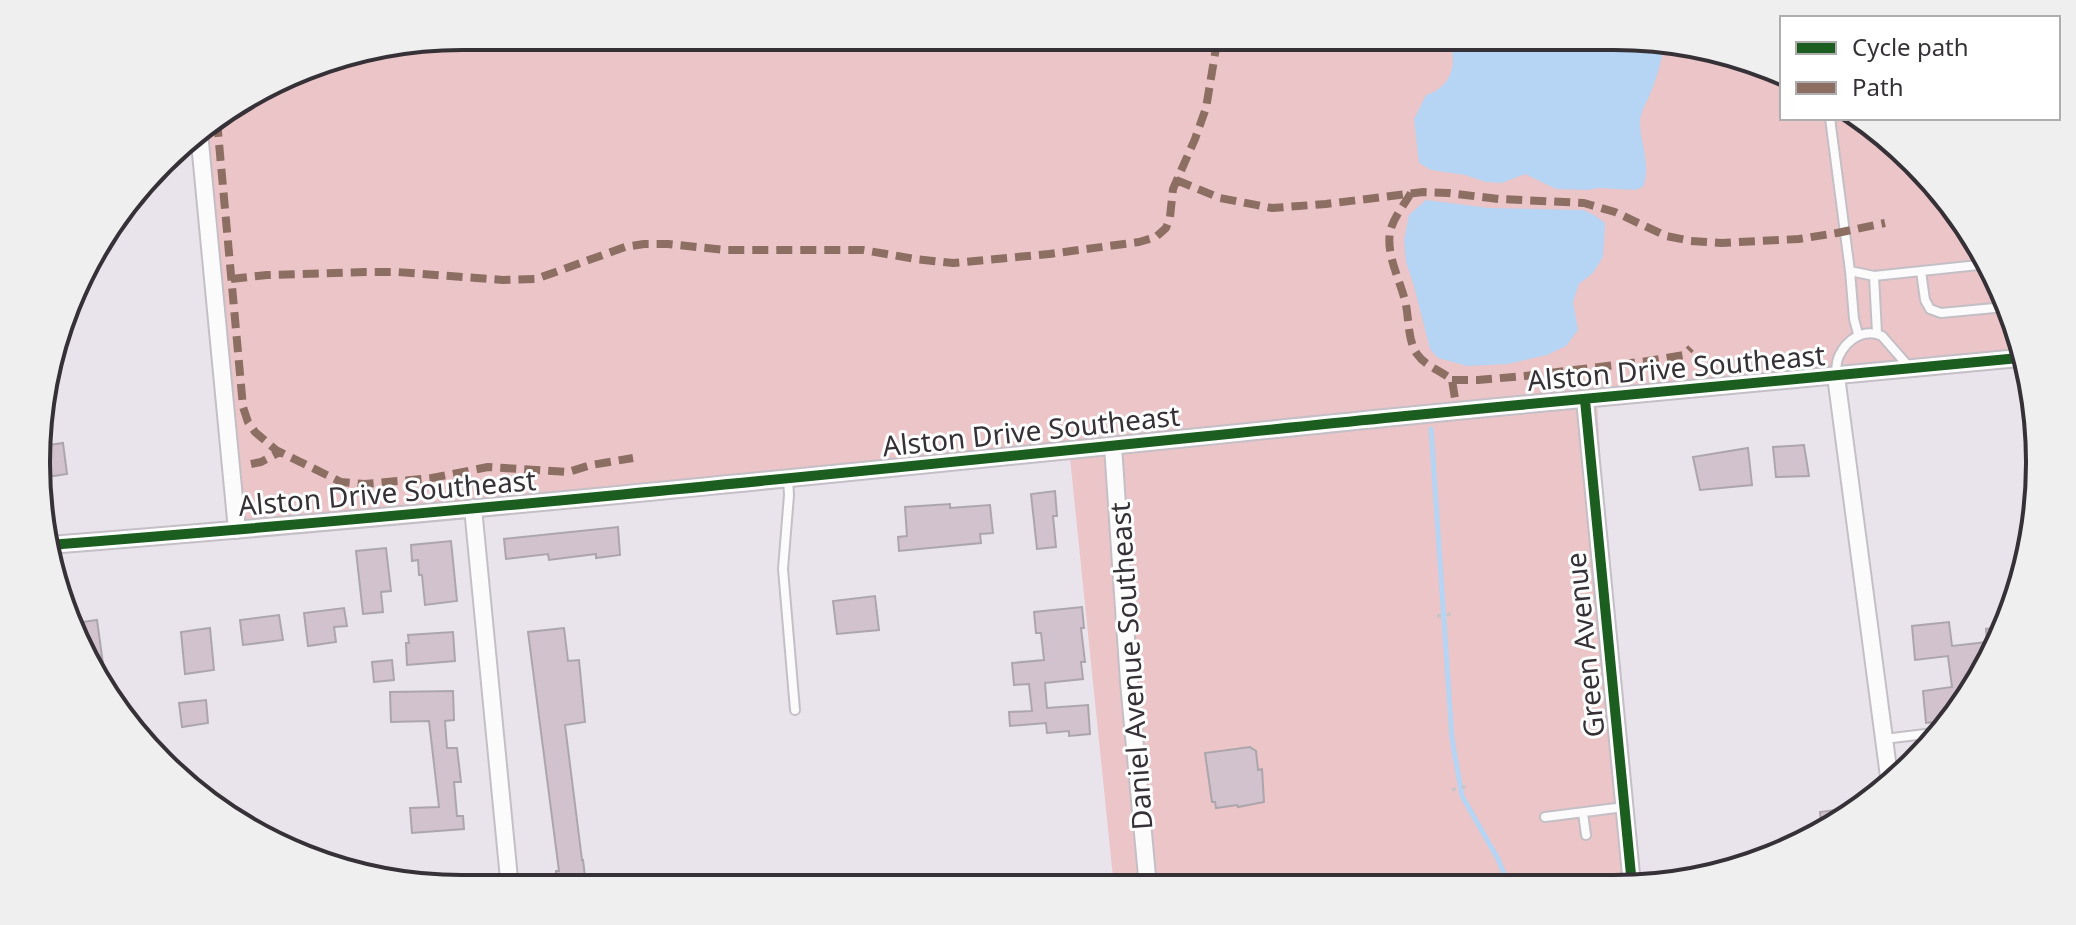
<svg xmlns="http://www.w3.org/2000/svg" width="2076" height="925" font-family="'Noto Sans',sans-serif">
  <style>
    .green { fill: #ebc5c7 }
    .water { fill: #b6d4f3 }
    .lines { fill: none; stroke-linecap: round; stroke-linejoin: round }
    .stream { stroke: #b6d4f3; stroke-width: 5 }
    .building { fill: #d2c2cd; stroke: #aca6ac; stroke-width: 2 }
    .lane-casing { stroke: #c4bfc6; stroke-width: 12 }
    .street-casing { stroke: #c4bfc6; stroke-width: 20 }
    .path { stroke: #c7c5c8; stroke-width: 3; stroke-dasharray: 4 6; stroke-linecap: butt }
    .lane { stroke: #fcfbfc; stroke-width: 8 }
    .street { stroke: #fcfbfc; stroke-width: 16 }
    .quiet { stroke: #8d6e63; stroke-width: 8; stroke-dasharray: 16 8; stroke-linecap: butt }
    .cycleway-casing { stroke: #fff; stroke-width: 15 }
    .cycleway { stroke: #1b5e20; stroke-width: 10 }
    .labels { text-anchor: middle; dominant-baseline: central; stroke-width: 6; stroke-linejoin: round; paint-order: stroke }
    .street-label { font-size: 28px; fill: #353137; stroke: #fff }
    .rim { fill: none; stroke: #353137; stroke-width: 4 }
  </style>
  <rect width="100%" height="100%" fill="#e9e3ec"/>
  <path class="green" d="M463,36H1614L1751,59L1782,77V118H1853L1895,142L1996,274L2018,354L1597,399L1623,885L1114,887L1069,448L471,500L233,525L197,132L325,59Z"/>
  <path class="water" d="M1447,36H1614L1665,44C1661,60 1657,79 1650,94C1646,104 1640,112 1640,124C1641,146 1651,165 1643,187L1635,190L1599,188L1587,190L1556,189L1525,174L1502,183L1486,182L1465,175L1431,170L1419,163L1414,119L1426,95C1453,87 1459,60 1447,36Z
    M1426,200L1489,208L1583,210L1594,215L1605,223L1603,257L1593,273L1579,284L1573,302L1578,330L1566,346L1547,355L1508,364L1467,366L1438,358L1430,349L1414,286L1406,262L1404,240L1409,215Z"/>
  <g class="lines">
    <path class="stream" d="M1431,429L1452,739L1462,796L1498,859L1509,886"/>
  </g>
  <path class="building" d="M63,443L67,474L41,478L42,446Z
    M1804,445L1809,476L1776,477L1773,447Z
    M1748,448L1752,485L1700,490L1693,457Z
    M1055,491L1057,516H1053L1056,547L1037,549L1031,494Z
    M950,504V508L990,505L993,533L980,534L981,543L899,551L898,537L907,536L905,507Z
    M618,527L620,555L596,558V554L549,560L548,554L506,559L504,539Z
    M451,541L457,601L425,605L422,575H419L418,560L412,561L411,545Z
    M386,548L391,591L381,592L383,612L363,614L356,551Z
    M875,596L879,630L837,634L833,601Z
    M1082,607L1084,628H1081L1085,662H1081L1083,679L1045,683L1047,708L1088,705L1090,734L1069,736V731L1047,733L1046,723L1010,726L1009,712L1032,711L1029,684L1014,685L1012,663L1044,660L1041,633H1036L1034,612Z
    M344,608L347,626L334,627L336,642L308,646L304,613Z
    M279,615L283,640L243,645L240,620Z
    M97,620L104,671L92,672L87,646L83,647L75,623Z
    M1949,622L1952,646L1987,642L1986,629L2003,627L1968,693L1959,694L1961,706L1953,720L1926,723L1923,691L1952,687L1948,656L1915,660L1912,626Z
    M210,628L214,670L185,674L181,632Z
    M564,628L568,661L579,660L585,722L565,725L582,860H583L585,876L576,877L578,889H557L556,871H559L528,632Z
    M453,632L455,661L407,665L406,643H409L408,635Z
    M392,660L394,680L374,682L372,662Z
    M453,691L454,720L445,721L447,748H457L461,782H454L457,816H463L464,829L412,833L410,808L439,807L429,721L391,722L390,692Z
    M206,700L208,723L182,727L179,703Z
    M1250,747L1256,751L1258,770L1262,769L1264,802L1238,807L1237,805L1216,808L1215,802H1212L1205,753Z
    M1864,806L1847,816L1822,830L1820,812Z"/>
  <g class="lines">
    <defs>
      <path id="lane" d="M1830,118L1850,271L1854,319L1858,334
        M1850,271L1874,276L1988,264
        M1921,271L1925,300L1930,309L1941,313L2005,307
        M1874,276L1877,333
        M1836,376C1836,370 1836,362 1839,356C1847,339 1864,328 1882,336L1910,368
        M788,479L789,495L783,569L795,710
        M1884,739L1942,732
        M1583,813L1586,835
        M1545,817L1624,807"/>
      <path id="street" d="M199,132L237,530
        M1836,376L1890,784
        M1585,400L1632,885
        M1113,446L1129,682L1148,887
        M473,508L510,889
        M49,545C495,510 940,463 1385,418C1596,397 1807,379 2019,358"/>
    </defs>
    <use href="#lane" class="lane-casing"/>
    <use href="#street" class="street-casing"/>
    <path class="path" d="M1437,616L1451,614
      M1452,790L1467,786"/>
    <use href="#lane" class="lane"/>
    <use href="#street" class="street"/>
    <path class="quiet" d="M217,121L243,407L248,422L255,432L276,450L341,482L365,484L432,478L488,467L568,472L591,465L633,458
      M1176,180L1220,198L1272,208L1326,204L1423,192L1448,193L1499,199L1584,203L1615,212L1666,236L1691,241L1721,243L1799,239L1837,233L1885,223
      M1411,193C1404,205 1393,218 1390,232C1386,257 1401,281 1406,305C1409,321 1408,341 1417,354C1425,366 1442,371 1452,380L1457,411
      M231,279L267,275L365,272H397L503,280L536,279L625,247L644,244H668L725,250H863L915,259L953,263L1049,254L1139,242L1156,237L1166,228L1170,217L1173,189L1195,139L1206,108L1218,36
      M1452,380H1478L1525,376L1648,361L1684,355L1691,348
      M251,464L261,462L280,452"/>
    <defs>
      <path id="cycleway" d="M1585,400L1632,885
        M49,545C495,510 940,463 1385,418C1596,397 1807,379 2019,358"/>
    </defs>
    <use href="#cycleway" class="cycleway-casing"/>
    <use href="#cycleway" class="cycleway"/>
  </g>
  <g class="labels">
    <g class="street-label">
      <text transform="translate(1676 367) rotate(-5)">Alston Drive Southeast</text>
      <text transform="translate(1031 430) rotate(-6)">Alston Drive Southeast</text>
      <text transform="translate(387 492) rotate(-5)">Alston Drive Southeast</text>
      <text transform="translate(1584 645) rotate(-96)">Green Avenue</text>
      <text transform="translate(1130 666) rotate(-94)">Daniel Avenue Southeast</text>
    </g>
  </g>
  <path d="M0 0H2076V925H0ZM462 50H1614A412 412 0 0 1 2026 462V463A412 412 0 0 1 1614 875H462A412 412 0 0 1 50 463V462A412 412 0 0 1 462 50Z" fill="#efefef" fill-rule="evenodd"/>
  <path class="rim" d="M462 50H1614A412 412 0 0 1 2026 462V463A412 412 0 0 1 1614 875H462A412 412 0 0 1 50 463V462A412 412 0 0 1 462 50Z"/>
  <rect x="1780" y="16" width="280" height="104" fill="#ffffff" stroke="#aeadaf" stroke-width="2"/>
  <rect x="1796" y="42" width="40" height="12" fill="#1b5e20" stroke="#aeadaf" stroke-width="2"/>
  <text x="1852" y="56" font-size="24" fill="#353137">Cycle path</text>
  <rect x="1796" y="82" width="40" height="12" fill="#8d6e63" stroke="#aeadaf" stroke-width="2"/>
  <text x="1852" y="96" font-size="24" fill="#353137">Path</text>
</svg>
